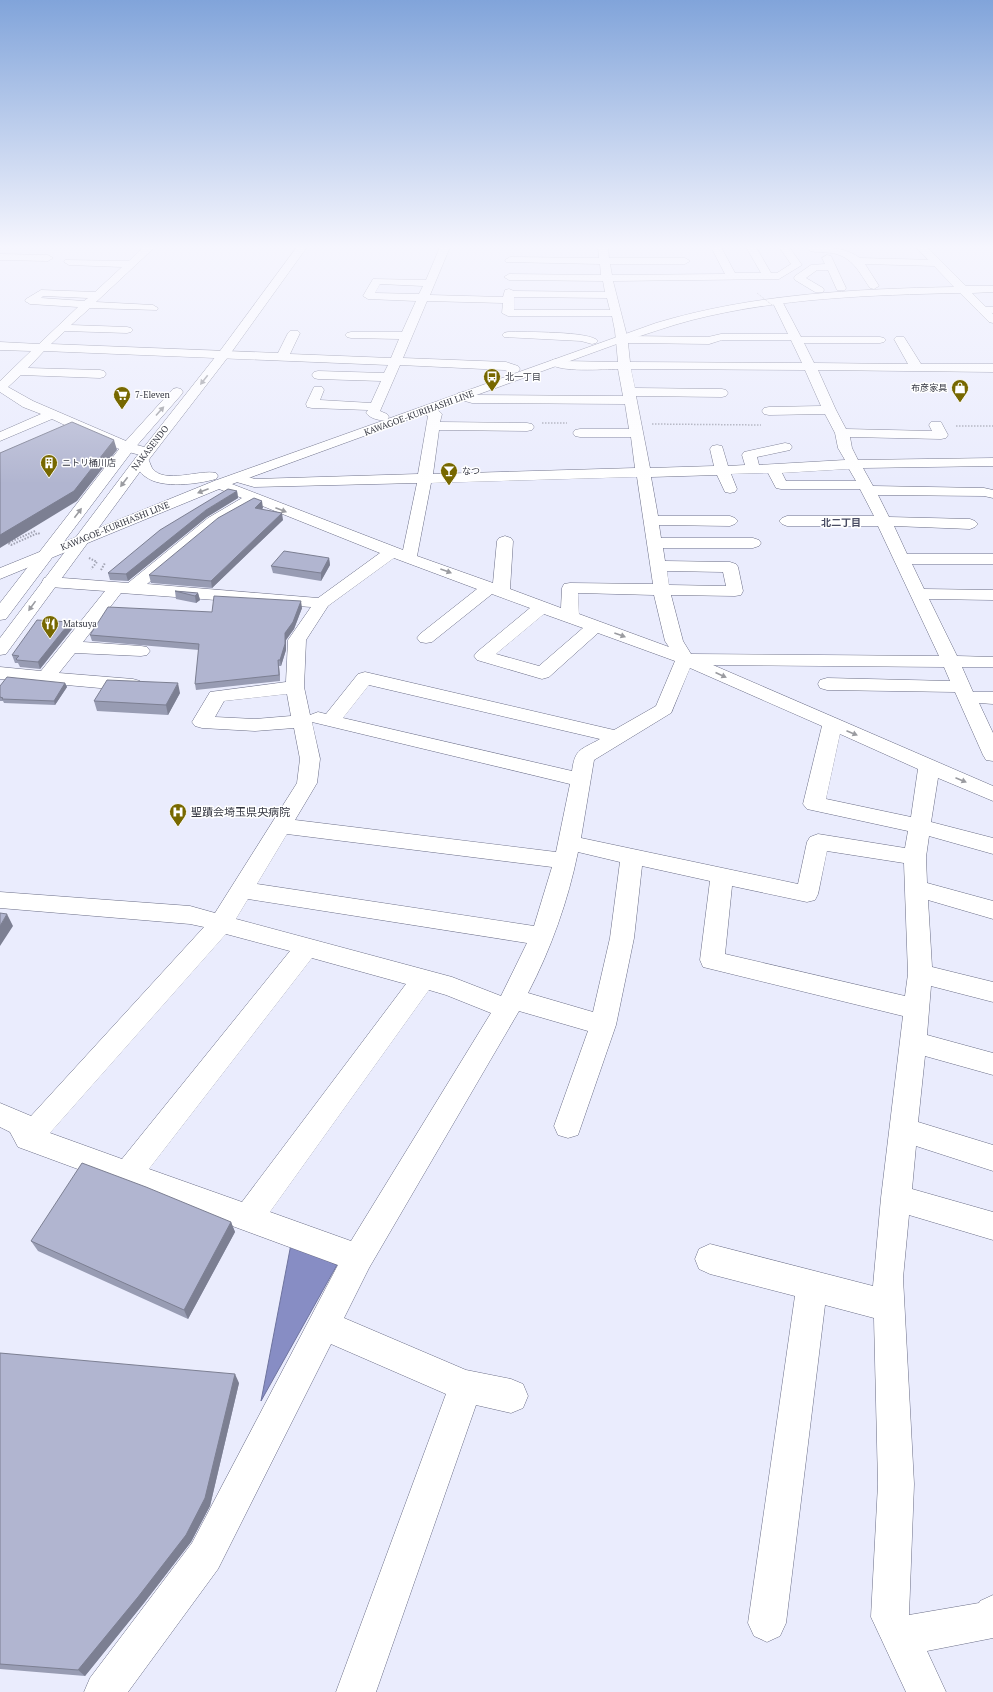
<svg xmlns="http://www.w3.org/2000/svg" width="993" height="1692" font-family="'PT Serif','Noto Sans JP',serif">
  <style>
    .water { fill: #878dc4; stroke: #6e739d }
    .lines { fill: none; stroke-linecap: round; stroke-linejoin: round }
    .minor-casing { stroke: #6b6e87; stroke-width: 1 }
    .major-casing { stroke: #6b6e87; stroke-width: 1 }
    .highway-casing { stroke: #6b6e87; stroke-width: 1 }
    .path-far1 { stroke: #a2a4b3; stroke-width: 1.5; stroke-dasharray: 1.5 1.5; stroke-linecap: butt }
    .path { stroke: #a2a4b3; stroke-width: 2; stroke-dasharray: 1.5 1.5; stroke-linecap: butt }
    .minor { fill: #fff; fill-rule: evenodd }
    .major { fill: #fff; fill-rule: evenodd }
    .highway { fill: #fff; fill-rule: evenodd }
    .path-bridge { stroke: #a2a4b3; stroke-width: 1; stroke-dasharray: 1 1; stroke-linecap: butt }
    .wall { fill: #989cb3 }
    .shaded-wall { fill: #7c7f92 }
    .building { fill: #b1b5d0; stroke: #7c7f92 }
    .oneway { fill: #9a9ba0 }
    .labels { text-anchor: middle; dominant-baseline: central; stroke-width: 3; stroke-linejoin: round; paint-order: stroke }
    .far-poi-label { font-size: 9px; fill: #353742; stroke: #fff; text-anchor: start }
    .far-street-label { font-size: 9px; fill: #353742; stroke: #fff }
    .far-neighbourhood-label { font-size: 10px; font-weight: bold; fill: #494c63; stroke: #fff }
    .poi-label { font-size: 11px; fill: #353742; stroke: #fff; text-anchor: start }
  </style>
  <rect width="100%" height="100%" fill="#eaecfd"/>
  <path class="water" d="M291,1244L337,1265L261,1401Z"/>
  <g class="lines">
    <defs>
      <path id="minor" d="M144,247H155L96,302L153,305L158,308L157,310L90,308L71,325L127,327L131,328L133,330L131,332L127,333L65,331L51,344L278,353L288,333L290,331H298L300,333L290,354L391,358L399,339L351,338L347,337L345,335L347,333L351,332H402L416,301L368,299L363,296L373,279L426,280L440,247H450L430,295L503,297L505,290L509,289L514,291L605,292L603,281L509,280L504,277L509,274L601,275L600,264L506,262L505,260L510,257L599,258L598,247H608L609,258H685L690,261L685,264H610L612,275L725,274L711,247H721L735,273H761L746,247H756L771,273H777L791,264L779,247H789L802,265L779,279L613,281L627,336L708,337L721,334H788L772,301L777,298L782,301L801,337H880L884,338L886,340L884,342L880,343H804L814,363L908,364L894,339L896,337H904L921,364H993V372L818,370L836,410L846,429L932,431L929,425L931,422H941L948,435L946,438L941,439L850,437L852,448L858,460L993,458V466L863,468L873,486L984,488L993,490V498L984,496L878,495L889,517L970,519L975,521L978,524L975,527L970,529L894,526L907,554H993V564H912L924,589L993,590V600L929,599L957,656L993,657V667H962L973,692H993V704L979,703L993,733V761L986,760L983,755L955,692L827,690L820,688L818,684L820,680L827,678L950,681L944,667L713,665L993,786V801L938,778L931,822L993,838V854L929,836L926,857L927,883L993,901V919L928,900L932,967L993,982V1002L931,986L927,1035L993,1053V1075L925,1056L918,1122L993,1145V1171L916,1146L912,1189L993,1212V1240L909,1215L903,1278L914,1484L909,1615L979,1603L980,1601L993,1595V1638L927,1651L946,1692H906L871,1617L878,1484L874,1318L825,1305L786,1623L780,1636L767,1642L754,1636L748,1623L795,1296L710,1274L699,1269L695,1259L699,1249L710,1244L873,1286L881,1198L903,1016L703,967L700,960L710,881L642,866L634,938L616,1025L578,1135L568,1138L558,1135L554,1126L588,1031L519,1011L369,1268L344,1318L466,1370L511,1379L523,1384L528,1396L523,1408L511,1413L476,1405L376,1692H336L446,1394L331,1344L218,1569L128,1692H84L90,1678L192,1543L338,1265L18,1147L10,1132L0,1127V1103L31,1116L204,927L190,924L0,908V892L190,906L215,913L297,783L300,759L294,728L255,731L202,728L195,726L192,722L210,692L286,682L288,640L311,607L121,593L83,642L141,646L147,647L150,651L147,655L141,656L75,653L59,673L133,679L140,681L142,685L140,689L133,691L0,679V667L41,671L105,591L50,587L44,586L42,582L44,578L50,577L128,583L208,518L242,498L214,487L212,484L214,481L219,480L224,481L403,550L417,483L254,487L233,481L231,478L233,475L238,474L255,479L418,474L428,416L421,413L419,410L421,407C428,406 437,408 442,414L440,422L527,423L532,424L534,427L532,430L527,431L439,430L433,474L635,468L631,437H580L575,436L573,433L575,430L580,429H629L625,404L472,403L458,399L457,396L458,393L463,392L473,395L623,396L618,369C605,369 557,373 550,363L552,360L556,359L563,361L618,362L615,331L612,316H508L502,313L503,303L427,301L403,358L506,362L518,366L520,369L518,372L514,373L504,370L400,365L380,411L387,414L389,417L387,420C380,421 371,419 366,413L368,410L312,408L307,407L306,404L314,387H322L324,390L320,400L371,403L381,381L318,379L314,378L312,375L314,372L318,371L384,373L388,365L44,351L28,368L100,370L104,371L106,374L104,377L100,378L21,375L8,387L33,401L133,444L152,449L154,452L152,455C133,460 72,428 52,419L0,441V432L41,414L23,407L0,392V381L31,351L0,350V342L39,344L78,307L30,304L25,301L26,299L41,290L95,292L122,267L69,265L64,262L65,260L129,261ZM380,284L423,286L419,294L375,293ZM43,296L88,298L84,301L41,298ZM514,297L607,298L610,310H514ZM722,340H791L802,363L630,362L628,343L709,344ZM631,369L805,370L821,406L769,407L764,408L762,411L764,414L769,415L825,414L835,433L838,448L845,460L759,465L757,457L790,450L792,447L790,444L785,443L744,452L742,455L745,465L728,466L722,446L717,445L712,446L710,449L714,466L650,468L636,396L722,397L726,396L728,393L726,390L722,389L635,388ZM849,469L856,481H786L782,473ZM768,473L776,488L781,489H860L874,516H787L782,518L779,521L782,524L787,526H878L939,656L691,654L683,641L671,595L735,596L741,595L743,591L738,567L736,564L730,562L665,561L663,548H753L759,546L761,543L759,540L753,538H661L659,525L730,526L735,524L738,521L735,518L730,516H658L651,477L717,475L725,492L730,493L735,492L737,489L731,474ZM637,477L653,584L570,583L564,584L562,588L561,608L510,589L513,541L511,538L505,536L499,538L497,541L493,583L417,556L431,483ZM255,503L380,553L318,598L147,584L218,524ZM394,558L477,589L420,634L417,638L420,642L426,643L432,642L492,594L530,608L477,652L474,656L477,660L542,679L549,677L598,633L675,661L656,706L614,730L365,672L358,674L326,714L318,712L310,715L304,687L306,640L328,606ZM667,571L723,572L726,586L669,585ZM578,593L654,595L665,641L669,647L579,614ZM544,614L583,628L539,666L496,654ZM690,668L822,726L803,804L807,809L908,831L905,848L818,834L810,837L807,842L798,884L581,838L594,760L671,713ZM369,685L600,739C581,750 575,748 572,771L343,718ZM287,694L291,716L255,719L215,717L224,701ZM312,722L570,784L556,852L295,820L317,783L320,759ZM840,734L918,769L911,817L826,799ZM287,834L552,867L534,926L257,884ZM827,851L904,863L908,974L905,996L725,954L732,886L807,902L815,900L818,894ZM578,852L620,862L610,938L593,1012L528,993C551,949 568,901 578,852ZM248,899L527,943L501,996L452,977L236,919ZM226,934L290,951L122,1159L50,1133ZM312,958L406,984L242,1202L149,1169ZM429,990L446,995L491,1013L351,1241L270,1212Z
        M809,247C827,247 845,247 860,258L936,260L941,263L936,266L865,264L879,286L874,289L870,288C859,272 853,257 832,253C824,252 817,253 810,251L808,249Z
        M0,254L48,255L53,258L48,261L0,260Z
        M827,255L831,256L846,288L845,290H837L828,270H817L806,278L823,288L824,290L823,292H815L795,280L794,278L795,276L811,265L825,264L822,258Z
        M983,307H993V313L979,312L978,310Z
        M508,332C523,332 591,331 598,341L596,343L592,344L581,341L504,337L502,335L504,333Z"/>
      <path id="major" d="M916,247H927L966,286H993V292L972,293L993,314V323L989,322L960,293C870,295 779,298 692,320C669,326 647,334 625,341L224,487L0,579V568L214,481L656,323C753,294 854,289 954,287Z
        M142,455L147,456C149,460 150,464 152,468C164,485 200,469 216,473L218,476L216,479C198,484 162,489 146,477C139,473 137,466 135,459L137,456Z"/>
      <path id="highway" d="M297,247H307L228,357L147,462L6,654L0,655V638L137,456L220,351Z
        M177,388L181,389L183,392L181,395L133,450L6,619L0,620V603L123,444L173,389Z"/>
    </defs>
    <use href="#minor" class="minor-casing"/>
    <use href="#major" class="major-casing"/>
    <use href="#highway" class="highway-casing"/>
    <path class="path-far1" d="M542,423H567
      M652,424L761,425
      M956,426H993"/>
    <path class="path" d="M35,531L8,543L11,545L38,533L40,534
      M89,558L97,562L91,569
      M101,570L105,563"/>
    <use href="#minor" class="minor"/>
    <use href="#major" class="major"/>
    <use href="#highway" class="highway"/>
    <path class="path-bridge" d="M757,293L772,305"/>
  </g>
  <path class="wall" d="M237,491L238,498L207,517L128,581L110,580L108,573Z
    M263,508L262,509L283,520L212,588L151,583L149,575Z
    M329,558L330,565L321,581L273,573L271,566Z
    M175,591L198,593L200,600L196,603L176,599Z
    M302,608L294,629L286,640V650L281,666H279L280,681L196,690L195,684L199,650L92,641L90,635L212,612Z
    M72,629L40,669L20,667L18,663H15L12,655Z
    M65,683L67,687L55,705L4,703L3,701H0V686Z
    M180,693L168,715L97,711L94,701Z
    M231,1222L235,1232L188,1319L38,1251L31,1241Z
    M0,1353L239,1383L210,1506L191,1542L144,1603L85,1676L0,1669Z"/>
  <path class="shaded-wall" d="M114,440L117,450L77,501L0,548V535Z
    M237,491L238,498L207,517L128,581L126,574L206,510Z
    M262,501L263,508L256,515L255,508Z
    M282,513L283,520L212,588L211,581Z
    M329,558L330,565L321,581V573Z
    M198,593L200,600L196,603L195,596Z
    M301,601L302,608L294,629L286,640V650L281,666L280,660L285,633Z
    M70,622L72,629L40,669L38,662Z
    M278,660L279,666L280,681L279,675Z
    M65,683L67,687L55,705L54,701Z
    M178,683L180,693L168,715L166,705Z
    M7,914L13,926L0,946V926Z
    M231,1222L235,1232L188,1319L184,1310Z
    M235,1374L239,1383L210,1506L191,1542L144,1603L85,1676L78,1670Z"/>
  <path class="building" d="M72,422L114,440L74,491L0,535V453Z
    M228,489L237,491L206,510L126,574L108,573L160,530Z
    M254,498L262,501L255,508L282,513L211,581L149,575L218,518Z
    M284,551L329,558L321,573L271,566Z
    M175,591L198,593L195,596Z
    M214,596L301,601L293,622L285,633V644L280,660H278L279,675L195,684L199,644L90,635L108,607L212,612Z
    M37,620L70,622L38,662L17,660L16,659L19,656L12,655Z
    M7,677L65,683L54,701L2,699L3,698L0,697V686Z
    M107,680L178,683L166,705L94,701Z
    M0,913L7,914L0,926Z
    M82,1163L146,1187L231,1222L184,1310L31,1241Z
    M0,1353L235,1374L205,1498L186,1535L138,1597L78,1670L0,1664Z"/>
  <defs><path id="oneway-solid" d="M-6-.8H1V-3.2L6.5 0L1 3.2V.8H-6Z"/></defs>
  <g class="oneway">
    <use href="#oneway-solid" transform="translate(204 380) rotate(128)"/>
    <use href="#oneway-solid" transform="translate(160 411) rotate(-48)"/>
    <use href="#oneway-solid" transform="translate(124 482) rotate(127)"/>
    <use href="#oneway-solid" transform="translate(203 491) rotate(159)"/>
    <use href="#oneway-solid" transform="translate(281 510) rotate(21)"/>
    <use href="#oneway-solid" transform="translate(78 513) rotate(-53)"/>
    <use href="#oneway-solid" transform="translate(446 571) rotate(20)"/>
    <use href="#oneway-solid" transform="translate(32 606) rotate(126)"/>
    <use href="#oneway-solid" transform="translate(620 635) rotate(20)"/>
    <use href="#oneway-solid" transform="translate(721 675) rotate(24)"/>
    <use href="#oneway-solid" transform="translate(852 733) rotate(23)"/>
    <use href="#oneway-solid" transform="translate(961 780) rotate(23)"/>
  </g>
  <linearGradient id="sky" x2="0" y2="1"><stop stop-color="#81a4da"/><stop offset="0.51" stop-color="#f6f6fe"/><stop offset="1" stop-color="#f6f6fe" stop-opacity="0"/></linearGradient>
  <rect width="993" height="484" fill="url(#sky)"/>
  <defs>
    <symbol id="bus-pin" viewBox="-11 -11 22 30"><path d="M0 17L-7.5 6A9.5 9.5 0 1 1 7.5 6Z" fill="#776800" stroke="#fff"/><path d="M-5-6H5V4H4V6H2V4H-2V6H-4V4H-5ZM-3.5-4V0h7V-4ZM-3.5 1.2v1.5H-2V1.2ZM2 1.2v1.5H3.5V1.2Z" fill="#fff"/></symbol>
    <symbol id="shop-pin" viewBox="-11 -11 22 30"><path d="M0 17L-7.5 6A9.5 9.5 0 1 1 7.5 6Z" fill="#776800" stroke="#fff"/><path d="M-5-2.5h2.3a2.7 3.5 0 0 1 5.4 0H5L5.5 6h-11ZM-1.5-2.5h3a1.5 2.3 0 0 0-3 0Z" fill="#fff"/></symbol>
    <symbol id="supermarket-pin" viewBox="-11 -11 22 30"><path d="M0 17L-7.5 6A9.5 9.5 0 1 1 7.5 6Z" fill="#776800" stroke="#fff"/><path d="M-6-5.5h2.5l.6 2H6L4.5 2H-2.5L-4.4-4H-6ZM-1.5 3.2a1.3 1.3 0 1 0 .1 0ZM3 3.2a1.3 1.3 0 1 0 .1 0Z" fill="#fff"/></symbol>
    <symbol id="building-pin" viewBox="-11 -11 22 30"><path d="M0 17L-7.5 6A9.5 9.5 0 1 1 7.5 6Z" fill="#776800" stroke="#fff"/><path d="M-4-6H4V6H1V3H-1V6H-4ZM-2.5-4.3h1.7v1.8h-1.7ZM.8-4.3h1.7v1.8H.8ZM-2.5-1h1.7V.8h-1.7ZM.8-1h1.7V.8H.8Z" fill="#fff"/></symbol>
    <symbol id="bar-pin" viewBox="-11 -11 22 30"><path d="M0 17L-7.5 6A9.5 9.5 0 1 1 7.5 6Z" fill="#776800" stroke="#fff"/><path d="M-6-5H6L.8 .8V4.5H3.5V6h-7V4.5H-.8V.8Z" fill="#fff"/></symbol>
    <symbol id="restaurant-pin" viewBox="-11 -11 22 30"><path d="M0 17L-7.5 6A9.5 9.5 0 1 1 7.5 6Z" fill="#776800" stroke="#fff"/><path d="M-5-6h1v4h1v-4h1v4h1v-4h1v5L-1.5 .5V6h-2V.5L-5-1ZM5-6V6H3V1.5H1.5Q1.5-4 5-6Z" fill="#fff"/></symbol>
    <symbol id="hospital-pin" viewBox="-11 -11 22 30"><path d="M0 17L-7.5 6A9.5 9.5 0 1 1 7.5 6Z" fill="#776800" stroke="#fff"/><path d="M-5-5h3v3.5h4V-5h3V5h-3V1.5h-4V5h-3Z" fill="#fff"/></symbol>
  </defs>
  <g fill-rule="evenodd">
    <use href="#bus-pin" x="482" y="367" width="20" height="27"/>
    <use href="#shop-pin" x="950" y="378" width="20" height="27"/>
    <use href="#supermarket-pin" x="112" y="385" width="20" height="27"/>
    <use href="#building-pin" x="39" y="453" width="20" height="27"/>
    <use href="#bar-pin" x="439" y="461" width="20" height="27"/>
    <use href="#restaurant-pin" x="40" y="614" width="20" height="27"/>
    <use href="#hospital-pin" x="168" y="802" width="20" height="27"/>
  </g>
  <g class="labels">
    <g class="far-poi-label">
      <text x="505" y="377">北一丁目</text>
      <text x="947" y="388" text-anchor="end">布彦家具</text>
      <text x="135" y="395">7-Eleven</text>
      <text x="62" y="463">ニトリ桶川店</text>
      <text x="462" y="471">なつ</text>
      <text x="63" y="624">Matsuya</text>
    </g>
    <g class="far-street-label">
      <text transform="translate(419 413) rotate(-20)">KAWAGOE-KURIHASHI LINE</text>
      <text transform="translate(150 448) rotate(-52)">NAKASENDO</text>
      <text transform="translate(115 526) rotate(-22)">KAWAGOE-KURIHASHI LINE</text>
    </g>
    <g class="far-neighbourhood-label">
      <text x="841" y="522">北二丁目</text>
    </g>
    <g class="poi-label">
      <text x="191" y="812">聖蹟会埼玉県央病院</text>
    </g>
  </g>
</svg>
